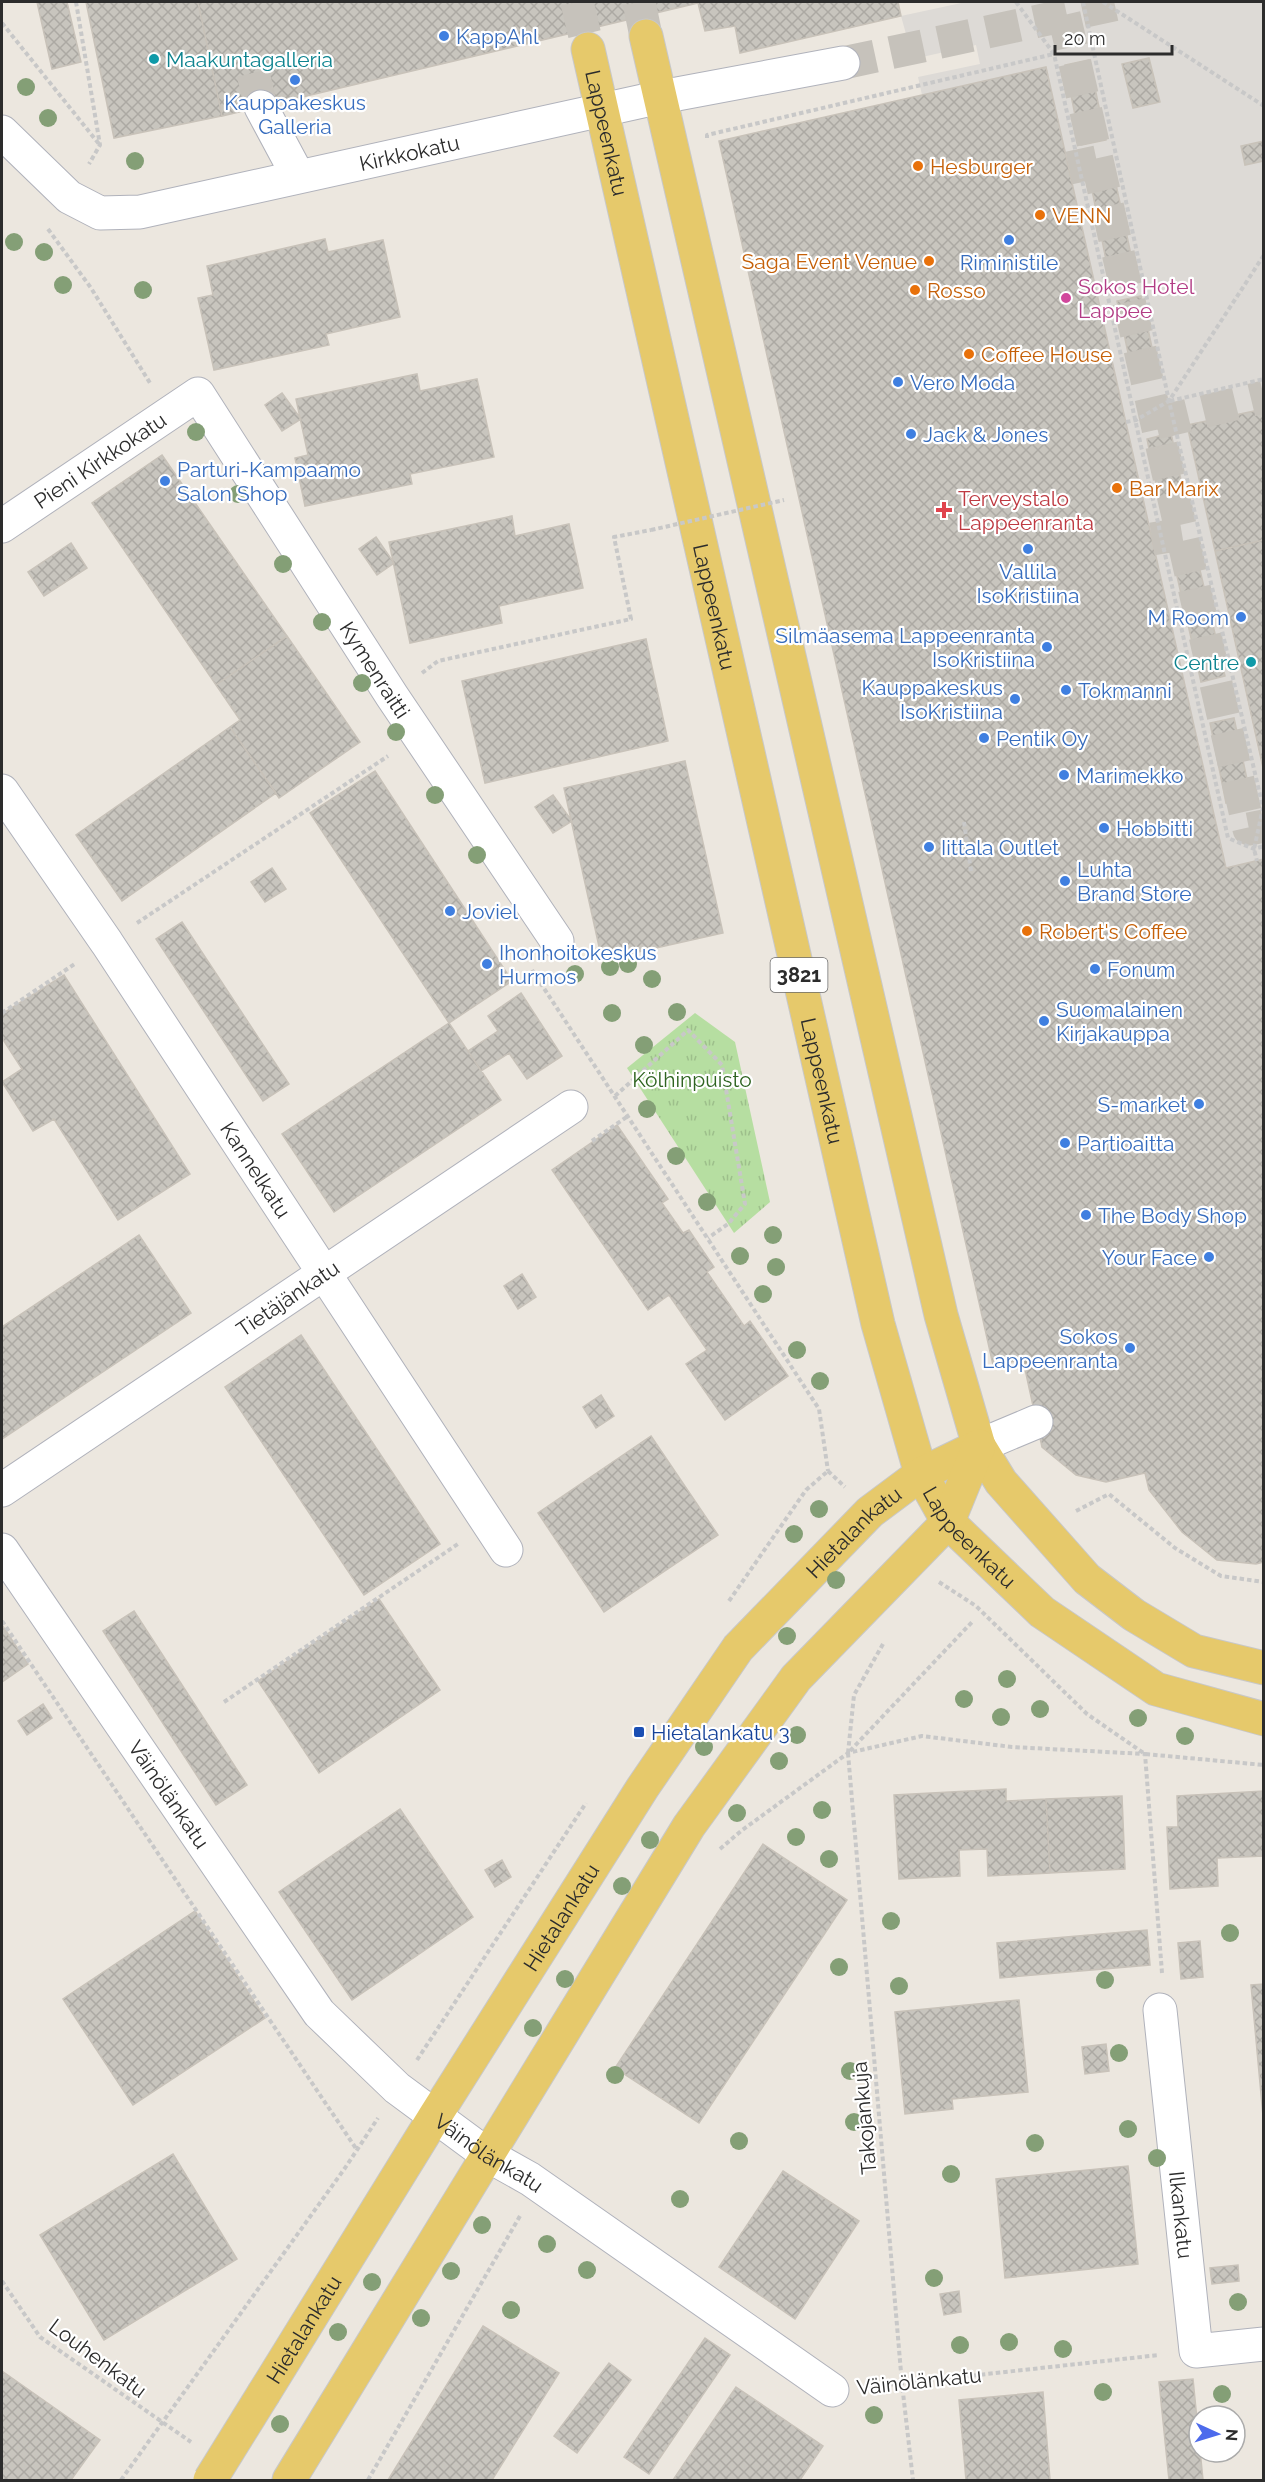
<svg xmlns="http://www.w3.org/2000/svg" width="1265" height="2482" font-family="Raleway,sans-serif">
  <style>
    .park { fill: url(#park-tufts) }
    .plaza { fill: #dddad6; fill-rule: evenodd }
    .building { fill: url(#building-cross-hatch); stroke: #c8c2b9; stroke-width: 1.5 }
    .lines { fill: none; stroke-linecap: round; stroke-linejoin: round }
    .minor-tunnel { stroke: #c6c2bb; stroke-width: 33; stroke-dasharray: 33 16; stroke-linecap: butt }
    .major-tunnel { stroke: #c6c2bb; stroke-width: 33; stroke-dasharray: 33 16; stroke-linecap: butt }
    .minor-casing { stroke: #b0b2bb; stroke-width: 35 }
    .major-casing { stroke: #c8c8c8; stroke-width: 35 }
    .path { stroke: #c8c8c8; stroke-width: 4; stroke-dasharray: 4.5 3; stroke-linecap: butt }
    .minor { stroke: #fff; stroke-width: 33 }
    .major { stroke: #e6c96b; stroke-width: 33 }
    .major-bridge-casing { stroke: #c8c8c8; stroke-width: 35; stroke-linecap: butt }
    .path-bridge { stroke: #c8c8c8; stroke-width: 4; stroke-dasharray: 4.5 3; stroke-linecap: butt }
    .major-bridge { stroke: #e6c96b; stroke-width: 33 }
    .tree { fill: #849f76 }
    .shop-dot { fill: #3f7fe0; stroke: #fff; stroke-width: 2 }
    .culture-dot { fill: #0f9aa8; stroke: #fff; stroke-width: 2 }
    .food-dot { fill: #e8710a; stroke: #fff; stroke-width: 2 }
    .hotel-dot { fill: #d1479c; stroke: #fff; stroke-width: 2 }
    .health-dot { fill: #e0444e; stroke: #fff; stroke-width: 2 }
    .transit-dot { fill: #1a4fb4; stroke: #fff; stroke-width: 2 }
    .labels { text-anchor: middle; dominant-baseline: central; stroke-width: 4.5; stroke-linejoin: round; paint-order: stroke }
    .shield { fill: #fff; stroke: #6b6b6b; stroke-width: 1.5 }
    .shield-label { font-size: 20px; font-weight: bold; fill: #2c2c2c }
    .shop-label { font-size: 21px; fill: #366cbe; stroke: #fff; text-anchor: start }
    .culture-label { font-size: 21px; fill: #0d838f; stroke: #fff; text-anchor: start }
    .street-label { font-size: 21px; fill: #2c2c2c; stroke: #fff }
    .food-label { font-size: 21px; fill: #c56008; stroke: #fff; text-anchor: start }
    .hotel-label { font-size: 21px; fill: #b23c85; stroke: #fff; text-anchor: start }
    .health-label { font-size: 21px; fill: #be3a42; stroke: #fff; text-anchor: start }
    .park-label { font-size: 21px; fill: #2f6421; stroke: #fff }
    .transit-label { font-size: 21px; fill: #164399; stroke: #fff; text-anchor: start }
  </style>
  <defs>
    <pattern id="park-tufts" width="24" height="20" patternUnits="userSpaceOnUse" patternTransform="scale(1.5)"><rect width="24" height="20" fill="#b6dea1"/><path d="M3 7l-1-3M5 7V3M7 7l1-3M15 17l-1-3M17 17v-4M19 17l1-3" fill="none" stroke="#9dbf8b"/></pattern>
    <pattern id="building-cross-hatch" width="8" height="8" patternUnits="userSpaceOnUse" patternTransform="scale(1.5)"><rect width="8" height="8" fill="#c8c5be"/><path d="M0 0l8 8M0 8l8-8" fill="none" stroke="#aca9a3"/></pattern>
  </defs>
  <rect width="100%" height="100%" fill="#ece7df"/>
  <path class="park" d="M695,1013L735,1042L770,1202L734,1233L627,1068Z"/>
  <path class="plaza" d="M966,2H1263V141L1241,146L1245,164L1263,161V409L1187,426L1263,773V859L1226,868L1046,68L922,95L918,77L980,64L976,45L913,59L901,16ZM1149,58L1160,102L1133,108L1122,64ZM1089,61L1106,140L1082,145L1065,66ZM1114,175L1131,255L1107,260L1090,181ZM1141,297L1158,376L1134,381L1117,302ZM1171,434L1188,513L1164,518L1147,439ZM1234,718L1250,798L1227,803L1210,724Z"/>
  <path class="building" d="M37,2H67L81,62L52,69Z
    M86,2H198L222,116L114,138Z
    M198,2H898L901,16L740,53L735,26L705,31L698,3L222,116Z
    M1149,58L1160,102L1133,108L1122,64Z
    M1089,60L1106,140L1081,145L1065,65Z
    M1046,67L1226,868L1264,859V1562L1256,1564L1217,1560L1182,1532L1149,1490L1145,1473L1106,1482L1076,1475L1042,1447L1023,1360L993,1365L719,141Z
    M1264,141V161L1245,165L1241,146Z
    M1114,175L1131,255L1106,260L1090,180Z
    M325,239L328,252L383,240L400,317L326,334L329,345L214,370L198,298L213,295L207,266Z
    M1141,296L1158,376L1134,381L1117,301Z
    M417,374L420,391L477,379L494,457L410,474L412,484L305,506L295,458L308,455L296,399Z
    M282,393L301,419L282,431L265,405Z
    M1264,409V540L1215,551L1187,425Z
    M1171,433L1188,513L1163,518L1147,439Z
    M162,455L287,636L216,685L92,503Z
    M512,516L515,536L569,524L583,588L499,606L502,623L410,643L389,542Z
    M376,537L394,563L377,575L359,549Z
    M1264,540V773L1215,551Z
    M71,543L87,568L44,596L28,572Z
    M1195,549L1225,676L1201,682L1172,554Z
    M287,636L360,742L279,798L230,727L240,720L216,685Z
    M646,639L668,741L485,783L462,681Z
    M1234,718L1251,798L1226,803L1210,723Z
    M230,727L276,793L122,901L76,835Z
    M685,761L723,933L602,960L564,788Z
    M375,771L512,981L449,1023L310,813Z
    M553,795L572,821L553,833L535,807Z
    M272,868L286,889L265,902L251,882Z
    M182,922L289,1084L263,1101L156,939Z
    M64,975L190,1174L118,1220L54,1119L33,1131L2,1082L22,1069L2,1038V1014Z
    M521,993L562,1056L527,1079L509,1053L481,1071L468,1051L498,1031L488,1016Z
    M449,1023L501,1100L334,1212L282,1134Z
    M617,1125L668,1199L662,1203L683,1233L689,1230L714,1267L707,1272L744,1326L750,1321L788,1376L725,1420L686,1364L707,1350L669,1295L648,1310L552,1170Z
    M139,1235L191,1313L2,1439V1327Z
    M522,1274L536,1297L518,1309L504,1286Z
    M301,1335L440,1544L364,1595L225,1387Z
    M601,1395L614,1416L596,1428L583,1407Z
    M651,1436L718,1535L604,1612L538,1513Z
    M379,1599L440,1690L319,1773L258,1681Z
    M134,1611L247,1785L216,1805L103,1631Z
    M2,1625L28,1664L2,1682Z
    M43,1704L52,1718L27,1735L18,1721Z
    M1006,1789V1801L1046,1799L1050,1873L988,1876L987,1849L959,1850L960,1876L899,1879L894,1795Z
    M1264,1791V1856L1217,1858L1218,1886L1170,1889L1167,1827H1178L1177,1796Z
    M1122,1796L1125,1869L1050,1873L1046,1799Z
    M400,1809L473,1917L352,2000L279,1892Z
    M763,1844L847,1900L699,2123L615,2068Z
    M502,1860L511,1877L495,1887L485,1870Z
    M195,1911L265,2018L133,2105L63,1999Z
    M1147,1930L1150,1965L1000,1978L997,1943Z
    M1200,1941L1203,1977L1181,1979L1178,1943Z
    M1264,1984V2127L1251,1985Z
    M1019,2000L1028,2092L952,2099L953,2109L905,2114L895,2012Z
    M1106,2044L1109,2071L1085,2074L1082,2047Z
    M173,2154L237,2259L104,2340L40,2235Z
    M1128,2166L1138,2264L1005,2278L996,2179Z
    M783,2171L859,2221L795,2319L719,2267Z
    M1238,2265L1239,2281L1212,2284L1210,2268Z
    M959,2291L961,2312L944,2315L940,2294Z
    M483,2326L559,2373L492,2480H388Z
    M705,2338L730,2355L649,2474L624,2457Z
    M609,2363L631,2380L577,2453L554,2436Z
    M2,2371L100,2440L71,2480H2Z
    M1193,2379L1203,2480H1169L1159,2382Z
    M736,2387L823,2446L800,2480H673Z
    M1043,2392L1050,2480H966L959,2400Z"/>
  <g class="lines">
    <path class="minor-tunnel" d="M1064,15L1249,829L1264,826
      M843,63L1127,2
      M253,73L261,107
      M1069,168L1097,162
      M1156,423L1264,397
      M1152,539L1182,534"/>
    <path class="major-tunnel" d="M577,2L588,49
      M639,2L646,36"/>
    <defs>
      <g id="minor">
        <path d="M261,107L298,176"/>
        <path id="s1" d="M2,132L69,197L100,213L140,212L661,97L843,63"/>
        <path id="s2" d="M2,526L198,394L392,696L557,941"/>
        <path id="s3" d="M2,791L107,943L506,1550"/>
        <path d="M979,1446L1036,1422"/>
        <path id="s4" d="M2,1490L571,1107"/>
        <path id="s5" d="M2,1550L319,2013L397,2088L489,2156L530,2179L832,2390"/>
        <path id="s6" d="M1160,2010L1196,2351L1264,2344"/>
      </g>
      <g id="major">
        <path d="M646,36L941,1315L979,1446L1001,1482L1087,1579L1134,1615L1194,1651L1264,1668"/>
        <path id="s7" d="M588,49L878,1324L921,1474L948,1522L1042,1612L1156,1689L1264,1719"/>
        <path id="s8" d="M264,2393L435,2116L643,1787L738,1648L870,1512L921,1474L979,1446"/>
        <path d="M289,2480L689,1826L796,1678L948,1522L979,1446"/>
      </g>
    </defs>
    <use href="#minor" class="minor-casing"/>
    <use href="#major" class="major-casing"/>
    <path class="path" d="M76,2L100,145L89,164
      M1016,2L1054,54L1228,838L1254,849L1264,846
      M1083,2L1169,401L1263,808L1254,849L1257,861
      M1103,2L1264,106
      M2,23L99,144
      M707,138V135L1054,54
      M48,229L91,288L150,383
      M1170,401L1264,379
      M1126,422L1136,420L1169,401L1264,255
      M422,673L438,661L631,619L614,537L651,530
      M964,822L971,871
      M137,923L388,756
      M532,970L819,1409L828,1471
      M2,1013L76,963
      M615,1096L688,1030L722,1065L745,1204L728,1224L708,1238
      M592,1141L628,1116
      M828,1471L845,1487
      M1076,1511L1109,1494L1175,1548L1221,1576L1264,1582
      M939,1582L976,1606L1087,1714L1145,1754L1264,1765
      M729,1601L806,1490L828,1471
      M2,1621L357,2150
      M883,1644L854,1695L848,1753L972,1622
      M224,1702L458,1544
      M848,1753L902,2384L913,2480
      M720,1849L741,1831L848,1753L922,1736L1012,1747L1145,1754L1162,1973
      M417,2060L586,1803
      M2,2281L40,2337L191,2442
      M869,2387L1159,2355
      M121,2480L345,2168L378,2118
      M368,2480L520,2216"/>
    <use href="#minor" class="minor"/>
    <use href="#major" class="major"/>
    <defs>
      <path id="major-bridge" d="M210,2480L264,2393"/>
    </defs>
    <use href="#major-bridge" class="major-bridge-casing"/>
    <path class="path-bridge" d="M651,530L784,500"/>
    <use href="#major-bridge" class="major-bridge"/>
  </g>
  <g class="tree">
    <circle cx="26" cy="87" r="9"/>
    <circle cx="48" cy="118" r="9"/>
    <circle cx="135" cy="161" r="9"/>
    <circle cx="14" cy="242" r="9"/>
    <circle cx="44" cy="252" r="9"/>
    <circle cx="63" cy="285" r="9"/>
    <circle cx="143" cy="290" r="9"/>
    <circle cx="196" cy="432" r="9"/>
    <circle cx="238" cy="494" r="9"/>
    <circle cx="283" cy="564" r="9"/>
    <circle cx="322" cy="622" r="9"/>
    <circle cx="362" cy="683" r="9"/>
    <circle cx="396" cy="732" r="9"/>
    <circle cx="435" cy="795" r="9"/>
    <circle cx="477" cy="855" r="9"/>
    <circle cx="628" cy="964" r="9"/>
    <circle cx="610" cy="967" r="9"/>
    <circle cx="575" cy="974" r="9"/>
    <circle cx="652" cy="979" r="9"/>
    <circle cx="677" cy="1012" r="9"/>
    <circle cx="612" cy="1013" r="9"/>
    <circle cx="644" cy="1045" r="9"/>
    <circle cx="647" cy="1109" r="9"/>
    <circle cx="676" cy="1156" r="9"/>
    <circle cx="707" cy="1202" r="9"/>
    <circle cx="773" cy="1235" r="9"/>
    <circle cx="740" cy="1256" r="9"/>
    <circle cx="776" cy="1267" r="9"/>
    <circle cx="763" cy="1294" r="9"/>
    <circle cx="797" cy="1350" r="9"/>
    <circle cx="820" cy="1381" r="9"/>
    <circle cx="819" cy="1509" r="9"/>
    <circle cx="794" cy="1534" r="9"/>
    <circle cx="836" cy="1580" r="9"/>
    <circle cx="787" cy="1636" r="9"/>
    <circle cx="1007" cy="1679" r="9"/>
    <circle cx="964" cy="1699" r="9"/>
    <circle cx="1040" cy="1709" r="9"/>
    <circle cx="1001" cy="1717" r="9"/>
    <circle cx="1138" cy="1718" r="9"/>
    <circle cx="797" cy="1735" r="9"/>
    <circle cx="1185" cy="1736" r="9"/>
    <circle cx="704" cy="1747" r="9"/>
    <circle cx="779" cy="1761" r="9"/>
    <circle cx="822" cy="1810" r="9"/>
    <circle cx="737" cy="1813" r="9"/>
    <circle cx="796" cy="1837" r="9"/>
    <circle cx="650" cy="1840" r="9"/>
    <circle cx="829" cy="1859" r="9"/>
    <circle cx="622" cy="1886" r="9"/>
    <circle cx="891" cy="1921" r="9"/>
    <circle cx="1230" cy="1933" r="9"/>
    <circle cx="839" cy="1967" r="9"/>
    <circle cx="565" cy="1979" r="9"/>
    <circle cx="1105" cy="1980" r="9"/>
    <circle cx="899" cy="1986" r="9"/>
    <circle cx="533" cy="2028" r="9"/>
    <circle cx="1119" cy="2053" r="9"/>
    <circle cx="850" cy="2071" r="9"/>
    <circle cx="615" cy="2075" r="9"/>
    <circle cx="854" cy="2122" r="9"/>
    <circle cx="1128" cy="2129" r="9"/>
    <circle cx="739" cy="2141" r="9"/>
    <circle cx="1035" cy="2143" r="9"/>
    <circle cx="1157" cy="2158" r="9"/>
    <circle cx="951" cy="2174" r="9"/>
    <circle cx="680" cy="2199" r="9"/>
    <circle cx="482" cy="2225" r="9"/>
    <circle cx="547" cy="2244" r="9"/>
    <circle cx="587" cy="2270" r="9"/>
    <circle cx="451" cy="2271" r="9"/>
    <circle cx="934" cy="2278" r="9"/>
    <circle cx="372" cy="2282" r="9"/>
    <circle cx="1238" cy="2302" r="9"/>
    <circle cx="511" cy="2310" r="9"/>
    <circle cx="421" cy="2318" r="9"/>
    <circle cx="338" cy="2332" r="9"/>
    <circle cx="1009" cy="2342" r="9"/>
    <circle cx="960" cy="2345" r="9"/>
    <circle cx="1063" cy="2349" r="9"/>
    <circle cx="1103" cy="2392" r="9"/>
    <circle cx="1222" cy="2394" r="9"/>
    <circle cx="874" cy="2415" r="9"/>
    <circle cx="280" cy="2424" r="9"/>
  </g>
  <g class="shop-dot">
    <circle cx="444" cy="36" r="6"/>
    <circle cx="295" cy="80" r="6"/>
    <circle cx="1009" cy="240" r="6"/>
    <circle cx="898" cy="382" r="6"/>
    <circle cx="911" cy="434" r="6"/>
    <circle cx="165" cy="481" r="6"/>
    <circle cx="1028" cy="549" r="6"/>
    <circle cx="1241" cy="617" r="6"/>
    <circle cx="1047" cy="647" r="6"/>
    <circle cx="1066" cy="690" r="6"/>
    <circle cx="1015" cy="699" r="6"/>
    <circle cx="984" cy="738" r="6"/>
    <circle cx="1064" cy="775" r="6"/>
    <circle cx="1104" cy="828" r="6"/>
    <circle cx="929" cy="847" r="6"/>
    <circle cx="1065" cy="881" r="6"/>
    <circle cx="450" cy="911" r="6"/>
    <circle cx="487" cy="964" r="6"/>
    <circle cx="1095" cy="969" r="6"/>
    <circle cx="1044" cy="1021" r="6"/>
    <circle cx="1199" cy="1104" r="6"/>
    <circle cx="1065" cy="1143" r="6"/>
    <circle cx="1086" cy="1215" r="6"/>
    <circle cx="1209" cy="1257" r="6"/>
    <circle cx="1130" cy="1348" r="6"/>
  </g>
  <g class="culture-dot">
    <circle cx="154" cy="59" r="6"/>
    <circle cx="1251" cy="662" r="6"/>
  </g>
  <g class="food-dot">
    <circle cx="918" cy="166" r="6"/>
    <circle cx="1040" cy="215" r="6"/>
    <circle cx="929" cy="261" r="6"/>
    <circle cx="915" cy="290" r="6"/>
    <circle cx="969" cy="354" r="6"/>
    <circle cx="1117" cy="488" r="6"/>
    <circle cx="1027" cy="931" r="6"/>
  </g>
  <circle class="hotel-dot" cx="1066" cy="298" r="6"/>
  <path class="health-dot" d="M941 501h6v6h6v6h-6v6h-6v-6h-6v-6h6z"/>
  <rect class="transit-dot" x="633" y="1726" width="12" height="12" rx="3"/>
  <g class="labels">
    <rect class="shield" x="770.5" y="958" width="57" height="34" rx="4.5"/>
    <g class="shield-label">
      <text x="799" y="975">3821</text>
    </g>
    <g class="shop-label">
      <text x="456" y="36">KappAhl</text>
      <text x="295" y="102" text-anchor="middle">Kauppakeskus<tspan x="295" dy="24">Galleria</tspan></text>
      <text x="1009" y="262" text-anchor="middle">Riministile</text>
      <text x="910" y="382">Vero Moda</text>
      <text x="923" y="434">Jack &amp; Jones</text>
      <text x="177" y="469">Parturi-Kampaamo<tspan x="177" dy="24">Salon Shop</tspan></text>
      <text x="1028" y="571" text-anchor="middle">Vallila<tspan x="1028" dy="24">IsoKristiina</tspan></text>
      <text x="1229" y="617" text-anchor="end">M Room</text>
      <text x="1035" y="635" text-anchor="end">Silmäasema Lappeenranta<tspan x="1035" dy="24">IsoKristiina</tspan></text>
      <text x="1003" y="687" text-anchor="end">Kauppakeskus<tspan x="1003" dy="24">IsoKristiina</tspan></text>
      <text x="1078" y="690">Tokmanni</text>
      <text x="996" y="738">Pentik Oy</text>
      <text x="1076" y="775">Marimekko</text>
      <text x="1116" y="828">Hobbitti</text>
      <text x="941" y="847">Iittala Outlet</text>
      <text x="1077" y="869">Luhta<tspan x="1077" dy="24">Brand Store</tspan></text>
      <text x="462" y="911">Joviel</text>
      <text x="499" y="952">Ihonhoitokeskus<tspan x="499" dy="24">Hurmos</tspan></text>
      <text x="1107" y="969">Fonum</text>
      <text x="1056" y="1009">Suomalainen<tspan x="1056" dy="24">Kirjakauppa</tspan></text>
      <text x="1187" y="1104" text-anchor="end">S-market</text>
      <text x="1077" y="1143">Partioaitta</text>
      <text x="1098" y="1215">The Body Shop</text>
      <text x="1197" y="1257" text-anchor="end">Your Face</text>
      <text x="1118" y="1336" text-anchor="end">Sokos<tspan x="1118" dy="24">Lappeenranta</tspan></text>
    </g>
    <g class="culture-label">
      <text x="166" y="59">Maakuntagalleria</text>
      <text x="1239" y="662" text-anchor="end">Centre</text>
    </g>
    <g class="street-label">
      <text stroke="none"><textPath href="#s7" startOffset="86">Lappeenkatu</textPath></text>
      <text stroke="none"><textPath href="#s1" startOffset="444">Kirkkokatu</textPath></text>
      <text stroke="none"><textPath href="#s2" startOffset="118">Pieni Kirkkokatu</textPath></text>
      <text stroke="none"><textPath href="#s7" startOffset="572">Lappeenkatu</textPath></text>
      <text stroke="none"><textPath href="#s2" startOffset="564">Kymenraitti</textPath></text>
      <text stroke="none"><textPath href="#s7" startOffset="1058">Lappeenkatu</textPath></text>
      <text stroke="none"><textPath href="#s3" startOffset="456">Kannelkatu</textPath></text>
      <text stroke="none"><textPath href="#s4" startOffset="344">Tietäjänkatu</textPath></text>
      <text stroke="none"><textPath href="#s8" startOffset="1047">Hietalankatu</textPath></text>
      <text stroke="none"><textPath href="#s7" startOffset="1544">Lappeenkatu</textPath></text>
      <text stroke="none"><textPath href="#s5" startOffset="296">Väinölänkatu</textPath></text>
      <text stroke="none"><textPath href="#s8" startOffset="561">Hietalankatu</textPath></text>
      <text transform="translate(864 2118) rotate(-95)">Takojankuja</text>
      <text stroke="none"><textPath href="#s5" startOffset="782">Väinölänkatu</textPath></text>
      <text stroke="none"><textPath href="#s6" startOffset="206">Ilkankatu</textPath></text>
      <text stroke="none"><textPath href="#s8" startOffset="75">Hietalankatu</textPath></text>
      <text transform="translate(98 2358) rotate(37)">Louhenkatu</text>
      <text transform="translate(919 2381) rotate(-6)">Väinölänkatu</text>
    </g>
    <g class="food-label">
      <text x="930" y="166">Hesburger</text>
      <text x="1052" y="215">VENN</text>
      <text x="917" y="261" text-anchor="end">Saga Event Venue</text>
      <text x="927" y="290">Rosso</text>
      <text x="981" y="354">Coffee House</text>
      <text x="1129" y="488">Bar Marix</text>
      <text x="1039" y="931">Robert's Coffee</text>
    </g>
    <g class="hotel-label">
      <text x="1078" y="286">Sokos Hotel<tspan x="1078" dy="24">Lappee</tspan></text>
    </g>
    <g class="health-label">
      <text x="958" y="498">Terveystalo<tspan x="958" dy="24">Lappeenranta</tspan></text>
    </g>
    <g class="park-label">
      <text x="692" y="1079">Kölhinpuisto</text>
    </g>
    <g class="transit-label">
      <text x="651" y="1732">Hietalankatu 3</text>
    </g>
  </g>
  <rect width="1265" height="2482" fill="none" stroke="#2c2c2c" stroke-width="6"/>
  <g transform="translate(1217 2434) rotate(94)"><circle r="28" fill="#ffffff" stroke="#ababab" stroke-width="1.5"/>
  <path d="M0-4.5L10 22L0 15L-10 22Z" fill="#4d6bec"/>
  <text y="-9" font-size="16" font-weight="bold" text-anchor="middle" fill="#2c2c2c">N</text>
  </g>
  <path d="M1055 45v9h117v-9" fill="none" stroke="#2c2c2c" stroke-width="3"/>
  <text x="1064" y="45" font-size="18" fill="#2c2c2c" stroke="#ffffff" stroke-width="4.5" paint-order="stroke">20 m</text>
</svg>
